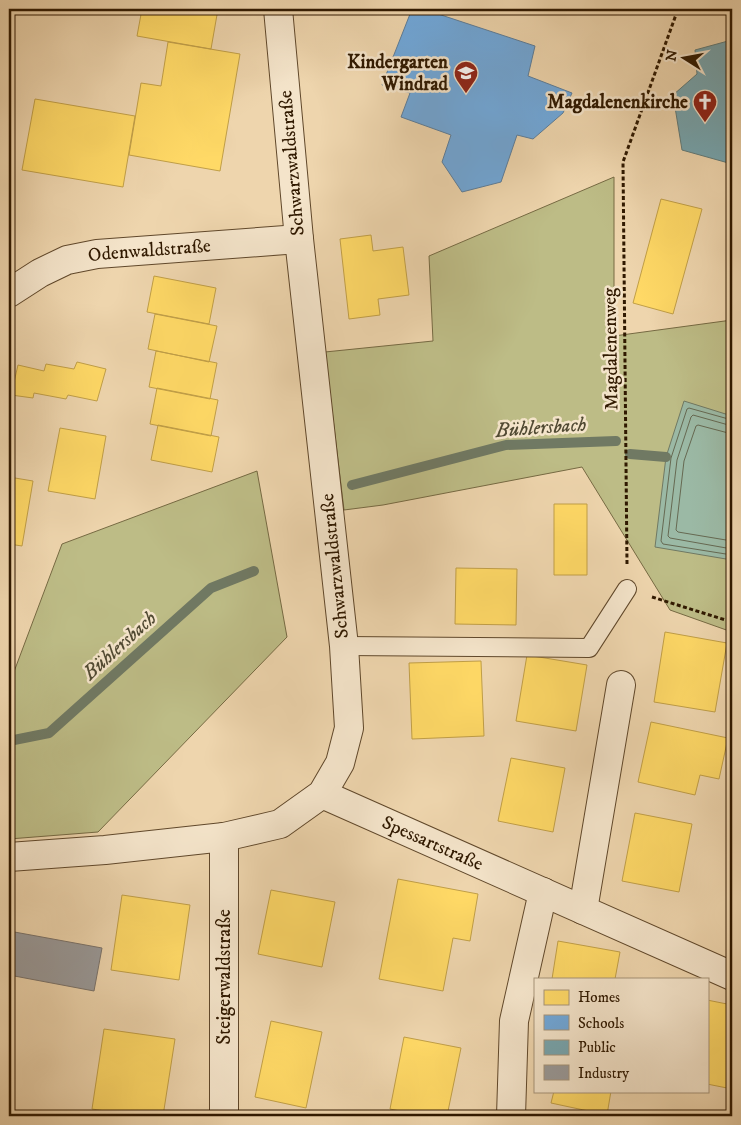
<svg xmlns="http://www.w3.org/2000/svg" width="741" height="1125" font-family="'IM FELL DW Pica',serif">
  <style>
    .green { fill: #bdbc86; stroke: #766a43 }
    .water { fill: #9bb9a5; stroke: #707963 }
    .homes { fill: #ffd966; stroke: #c19f47 }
    .schools { fill: #6fa8dc; stroke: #5c7d9a }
    .public { fill: #76a5af; stroke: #617b7a }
    .industry { fill: #999; stroke: #7a736b }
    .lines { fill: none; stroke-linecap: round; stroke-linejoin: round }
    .shore { stroke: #666952; stroke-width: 1 }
    .stream { stroke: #707963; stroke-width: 10 }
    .service-casing { stroke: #60482b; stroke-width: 20 }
    .minor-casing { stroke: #60482b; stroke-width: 30 }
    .path { stroke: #301900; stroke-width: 3; stroke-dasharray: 4 2.5; stroke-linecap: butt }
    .service { stroke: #f4e4ca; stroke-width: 18 }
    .minor { stroke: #f4e4ca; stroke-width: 28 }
    .labels { text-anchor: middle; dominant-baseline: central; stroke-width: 5; stroke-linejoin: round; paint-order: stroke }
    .poi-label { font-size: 19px; font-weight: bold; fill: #301900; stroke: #f4e4ca; text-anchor: end }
    .street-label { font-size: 19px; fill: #301900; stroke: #f4e4ca }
    .water-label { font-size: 20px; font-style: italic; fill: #504932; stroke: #f4e4ca }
  </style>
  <rect width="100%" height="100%" fill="#eed5ad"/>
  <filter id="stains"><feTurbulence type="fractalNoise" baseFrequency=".004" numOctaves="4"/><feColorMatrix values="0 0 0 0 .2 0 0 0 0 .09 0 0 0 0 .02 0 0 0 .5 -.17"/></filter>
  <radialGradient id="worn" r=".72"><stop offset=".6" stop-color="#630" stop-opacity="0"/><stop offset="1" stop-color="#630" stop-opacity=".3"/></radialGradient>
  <path class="green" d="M614,177V336L732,320V632L670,610L582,467L383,505L344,510L325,352L433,341L429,256Z
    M257,471L287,637L98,832L9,839V685L62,544Z"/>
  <path class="water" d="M684,401L732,416V560L655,547L666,457Z"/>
  <path class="homes" d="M142,9H218L211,49L137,36Z
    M168,42L240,54L220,171L129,155L141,83L161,86Z
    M35,99L135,116L123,187L22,170Z
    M661,199L702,209L673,314L633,303Z
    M371,235L373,251L403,247L409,295L378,299L380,315L349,319L340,239Z
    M154,276L216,288L209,324L147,312Z
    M155,314L217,326L209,362L148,349Z
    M156,351L217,363L210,399L149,387Z
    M77,362L106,369L97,401L68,395L66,399L34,393L33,398L11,395L18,365L44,371L46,364L74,369Z
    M157,388L218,400L211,436L150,424Z
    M158,425L219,437L212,472L151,460Z
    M60,428L106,436L95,499L48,491Z
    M9,477L33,481L22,546L9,544Z
    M554,504H587V575H554Z
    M456,568L517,569L516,625L455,624Z
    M665,632L727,643L715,712L654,702Z
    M527,655L587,665L576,731L516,721Z
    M481,661L484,736L412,739L409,663Z
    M651,722L728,738L719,779L700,775L695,795L638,782Z
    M511,758L565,768L553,832L498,821Z
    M635,813L692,824L679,892L622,881Z
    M398,879L478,894L470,941L453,938L443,991L379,979Z
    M271,890L335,902L322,967L258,954Z
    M122,895L190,905L179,980L111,970Z
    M732,902V922L729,921Z
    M558,941L620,952L615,979H552Z
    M707,1000L732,1005V1089L707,1084Z
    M9,1002L14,1003L9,1028Z
    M271,1021L322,1032L306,1108L255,1097Z
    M104,1029L175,1039L163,1116H138L92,1109Z
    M404,1037L461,1048L447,1116H426L390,1109Z
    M554,1091H611L607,1115L551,1103Z"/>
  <path class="schools" d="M412,9H423L535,46L528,76L572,93L563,113L533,139L517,135L501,182L462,192L442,162L451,135L401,117L410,93L382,85Z"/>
  <path class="public" d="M728,41L732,58V164L682,150L673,95L697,74L695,50Z"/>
  <path class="industry" d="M9,931L102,948L94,991L9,975Z"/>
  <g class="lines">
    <path class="shore" d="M732,420L689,408L687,409L671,458L661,541L663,544L732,555
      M732,426L693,415L691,417L677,460L668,536L670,538L732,549
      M732,434L698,425L696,426L684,461L676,530L678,532L732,541"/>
    <path class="stream" d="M630,454L666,457
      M352,485L506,445L616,441
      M9,741L49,733L211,588L254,571"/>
    <defs>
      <path id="service" d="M344,646L589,648L627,589"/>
      <g id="minor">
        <path id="s1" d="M9,293L40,273L67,260L97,254L299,239"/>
        <path id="s2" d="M322,794L732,976"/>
        <path d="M9,857L105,850L224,837L280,824L322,794L340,763L349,728L344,646L299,239L278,9"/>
        <path d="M583,910L621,685"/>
        <path d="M224,1116V837"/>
        <path d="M511,1116L514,1021L543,892"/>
      </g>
    </defs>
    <use href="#service" class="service-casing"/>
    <use href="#minor" class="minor-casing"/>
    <path class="path" d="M627,564L623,162L678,9
      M652,597L732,622"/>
    <use href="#service" class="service"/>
    <use href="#minor" class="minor"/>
  </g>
  <defs>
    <symbol id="school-pin" viewBox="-11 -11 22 30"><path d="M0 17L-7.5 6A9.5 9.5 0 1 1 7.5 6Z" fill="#8f2418" stroke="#f4e4ca"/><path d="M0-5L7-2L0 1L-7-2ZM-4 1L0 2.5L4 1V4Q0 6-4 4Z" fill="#fff"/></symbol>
    <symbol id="church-pin" viewBox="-11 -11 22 30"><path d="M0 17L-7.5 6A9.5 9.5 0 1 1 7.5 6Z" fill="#8f2418" stroke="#f4e4ca"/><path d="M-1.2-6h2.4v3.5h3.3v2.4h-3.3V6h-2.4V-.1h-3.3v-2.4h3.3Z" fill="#fff"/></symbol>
  </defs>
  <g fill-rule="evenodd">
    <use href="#school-pin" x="452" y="59" width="28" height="38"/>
    <use href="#church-pin" x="691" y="88" width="28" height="38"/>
  </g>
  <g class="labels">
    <g class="poi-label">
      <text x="448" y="62">Kindergarten<tspan x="448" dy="22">Windrad</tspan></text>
      <text x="688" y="102">Magdalenenkirche</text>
    </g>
    <g class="street-label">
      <text transform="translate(292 163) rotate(-95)">Schwarzwaldstraße</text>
      <text stroke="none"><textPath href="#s1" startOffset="150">Odenwaldstraße</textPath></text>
      <text transform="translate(611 349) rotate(-91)">Magdalenenweg</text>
      <text transform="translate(335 566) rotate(-96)">Schwarzwaldstraße</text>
      <text stroke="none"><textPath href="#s2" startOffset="121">Spessartstraße</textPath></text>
      <text transform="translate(224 977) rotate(-90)">Steigerwaldstraße</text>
    </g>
    <g class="water-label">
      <text transform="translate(541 428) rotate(-4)">Bühlersbach</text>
      <text transform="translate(120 646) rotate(-42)">Bühlersbach</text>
    </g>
  </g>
  <rect width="741" height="1125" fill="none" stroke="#eed5ad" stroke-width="30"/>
  <rect x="10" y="10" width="721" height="1105" fill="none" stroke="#301900" stroke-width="2.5"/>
  <rect x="15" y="15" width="711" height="1095" fill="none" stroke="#301900"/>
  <rect x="534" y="978" width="175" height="115" fill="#f4e4ca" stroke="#a69379"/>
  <rect x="544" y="990" width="25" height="15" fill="#ffd966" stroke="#a69379"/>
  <text x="578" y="1002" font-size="15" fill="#301900">Homes</text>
  <rect x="544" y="1015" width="25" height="15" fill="#6fa8dc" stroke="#a69379"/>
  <text x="578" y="1028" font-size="15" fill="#301900">Schools</text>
  <rect x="544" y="1040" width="25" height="15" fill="#76a5af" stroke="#a69379"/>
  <text x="578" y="1052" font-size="15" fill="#301900">Public</text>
  <rect x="544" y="1065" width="25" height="15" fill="#999999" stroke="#a69379"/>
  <text x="578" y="1078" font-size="15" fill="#301900">Industry</text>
  <g transform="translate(684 58) rotate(281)" stroke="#f4e4ca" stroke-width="4" paint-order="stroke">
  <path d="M0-4L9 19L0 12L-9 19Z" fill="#301900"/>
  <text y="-8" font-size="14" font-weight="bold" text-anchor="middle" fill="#301900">N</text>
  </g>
  <rect width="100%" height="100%" filter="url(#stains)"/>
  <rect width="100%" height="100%" fill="url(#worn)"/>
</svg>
